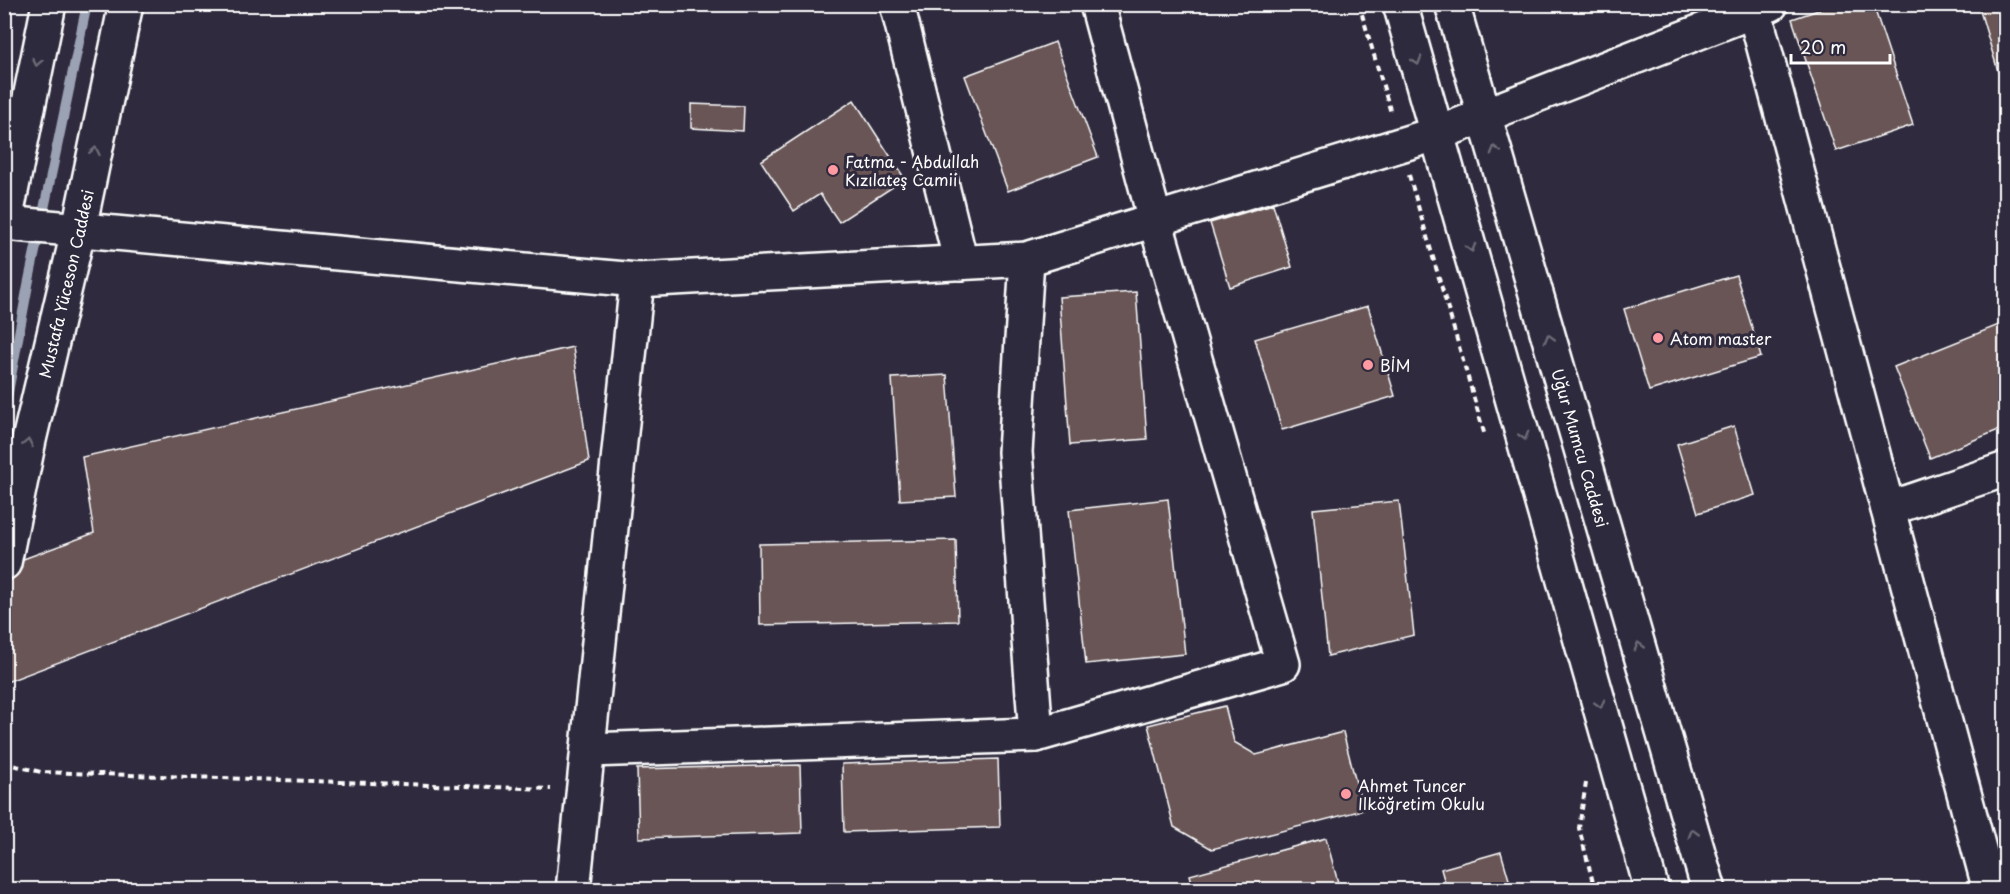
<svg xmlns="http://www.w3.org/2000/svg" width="2010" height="894" font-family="'Playpen Sans',sans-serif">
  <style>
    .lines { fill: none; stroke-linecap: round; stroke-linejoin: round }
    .stream { stroke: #9ba2b3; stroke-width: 10 }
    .building { fill: #695557; stroke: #fff; stroke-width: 1.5 }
    .minor-casing { stroke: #fff; stroke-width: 38 }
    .major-casing { stroke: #fff; stroke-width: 38 }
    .path { stroke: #fff; stroke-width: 4; stroke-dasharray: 6 4.5; stroke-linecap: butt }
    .minor { stroke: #2f2a3d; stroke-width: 33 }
    .major { stroke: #2f2a3d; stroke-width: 33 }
    .oneway { stroke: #6d6a77 }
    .poi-dot { fill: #ff9aa2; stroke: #2f2a3d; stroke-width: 2 }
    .labels { text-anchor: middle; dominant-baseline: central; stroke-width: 6; stroke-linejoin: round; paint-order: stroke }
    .poi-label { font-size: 16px; fill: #fff; stroke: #2f2a3d; text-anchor: start }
    .street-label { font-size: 16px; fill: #fff; stroke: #2f2a3d }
  </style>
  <rect width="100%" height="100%" fill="#2f2a3d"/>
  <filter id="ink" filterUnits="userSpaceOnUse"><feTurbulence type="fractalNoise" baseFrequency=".0167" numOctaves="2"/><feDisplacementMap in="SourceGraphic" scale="12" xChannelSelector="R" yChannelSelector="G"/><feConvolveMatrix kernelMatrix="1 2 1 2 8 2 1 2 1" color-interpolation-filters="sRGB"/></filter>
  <g filter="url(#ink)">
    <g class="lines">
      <path class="stream" d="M4,414L28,285L87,4"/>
    </g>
    <path class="building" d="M1836,4H1873L1913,125L1836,151L1792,19Z
      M1978,4H2006V98Z
      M1055,42L1098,157L1008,191L965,76Z
      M854,100L905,179L839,222L820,194L794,211L761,161Z
      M691,104L744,106L743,131L691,128Z
      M1273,204L1292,267L1230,287L1210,223Z
      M1736,275L1761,357L1649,391L1624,309Z
      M1136,292L1147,439L1070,445L1059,297Z
      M1368,306L1395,396L1282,430L1255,339Z
      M2006,322V427L1930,458L1894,367Z
      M573,347L589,461L4,683V589L7,565L94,533L82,457Z
      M947,375L956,497L900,500L892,378Z
      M1734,426L1755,495L1698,513L1677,444Z
      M1168,499L1185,654L1086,664L1069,510Z
      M1399,501L1414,635L1328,656L1313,509Z
      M956,540L958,621L760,625L759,544Z
      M1225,706L1234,742L1256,755L1343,732L1363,810L1212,849L1174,827L1148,725Z
      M998,759L1000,827L844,832L842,764Z
      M800,765L802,833L639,838L637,769Z
      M1326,838L1340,890H1194L1190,875Z
      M1501,852L1512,890H1447L1441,869Z"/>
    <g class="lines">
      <defs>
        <g id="minor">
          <path d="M897,4L961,263"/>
          <path d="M1754,10L1990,890"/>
          <path d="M4,223L637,280L1027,259L1439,133L1771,4"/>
          <path d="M4,226L49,4"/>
          <path d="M1027,259L1015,452L1036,735"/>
          <path d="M1888,509L2006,469"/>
          <path id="s1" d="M4,563L29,440L79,228L126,4"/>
          <path d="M588,750L1036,735L1283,664L1155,220L1097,4"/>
          <path d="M573,890L637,280"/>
        </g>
        <g id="major">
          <path d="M1400,4L1652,890"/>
          <path id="s2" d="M1452,4L1709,890"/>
        </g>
      </defs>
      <use href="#minor" class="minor-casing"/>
      <use href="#major" class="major-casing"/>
      <path class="path" d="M1359,4L1391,113
        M1409,175L1485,436
        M4,763L41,772L551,789
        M1586,783L1579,828L1595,890"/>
      <use href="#minor" class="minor"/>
      <use href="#major" class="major"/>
    </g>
    <defs><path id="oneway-chevron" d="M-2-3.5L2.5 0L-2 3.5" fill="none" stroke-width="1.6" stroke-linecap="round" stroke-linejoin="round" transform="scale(1.5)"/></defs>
    <g class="oneway">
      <use href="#oneway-chevron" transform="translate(1417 61) rotate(73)"/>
      <use href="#oneway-chevron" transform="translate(37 62) rotate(101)"/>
      <use href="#oneway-chevron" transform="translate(1495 150) rotate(-106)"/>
      <use href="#oneway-chevron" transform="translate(95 151) rotate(-78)"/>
      <use href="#oneway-chevron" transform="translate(1471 248) rotate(74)"/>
      <use href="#oneway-chevron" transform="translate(1549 338) rotate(-106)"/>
      <use href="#oneway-chevron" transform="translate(1524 436) rotate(74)"/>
      <use href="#oneway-chevron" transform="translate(28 443) rotate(-78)"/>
      <use href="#oneway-chevron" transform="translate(1639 646) rotate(-106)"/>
      <use href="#oneway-chevron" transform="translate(1600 704) rotate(74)"/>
      <use href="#oneway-chevron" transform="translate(1693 833) rotate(-106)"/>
    </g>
  </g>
  <g class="poi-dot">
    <circle cx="833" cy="170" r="6"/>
    <circle cx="1658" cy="338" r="6"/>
    <circle cx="1368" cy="365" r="6"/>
    <circle cx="1346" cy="794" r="6"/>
  </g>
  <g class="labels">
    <g class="poi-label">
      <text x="845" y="161">Fatma - Abdullah<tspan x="845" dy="18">Kızılateş Camii</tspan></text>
      <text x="1670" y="338">Atom master</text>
      <text x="1380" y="365">BİM</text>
      <text x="1358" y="785">Ahmet Tuncer<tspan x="1358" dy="18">Ilköğretim Okulu</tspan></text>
    </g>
    <g class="street-label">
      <text stroke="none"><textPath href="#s1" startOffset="286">Mustafa Yüceson Caddesi</textPath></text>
      <text stroke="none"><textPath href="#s2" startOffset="462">Uğur Mumcu Caddesi</textPath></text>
    </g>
  </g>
  <rect width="2010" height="894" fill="none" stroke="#2f2a3d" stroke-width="24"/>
  <rect x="12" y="12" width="1986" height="870" fill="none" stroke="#fff" stroke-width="2" filter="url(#ink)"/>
  <path d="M1791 54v9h99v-9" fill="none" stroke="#ffffff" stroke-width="3"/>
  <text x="1800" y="54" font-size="18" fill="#ffffff" stroke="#2f2a3d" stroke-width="4.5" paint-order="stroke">20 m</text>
</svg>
